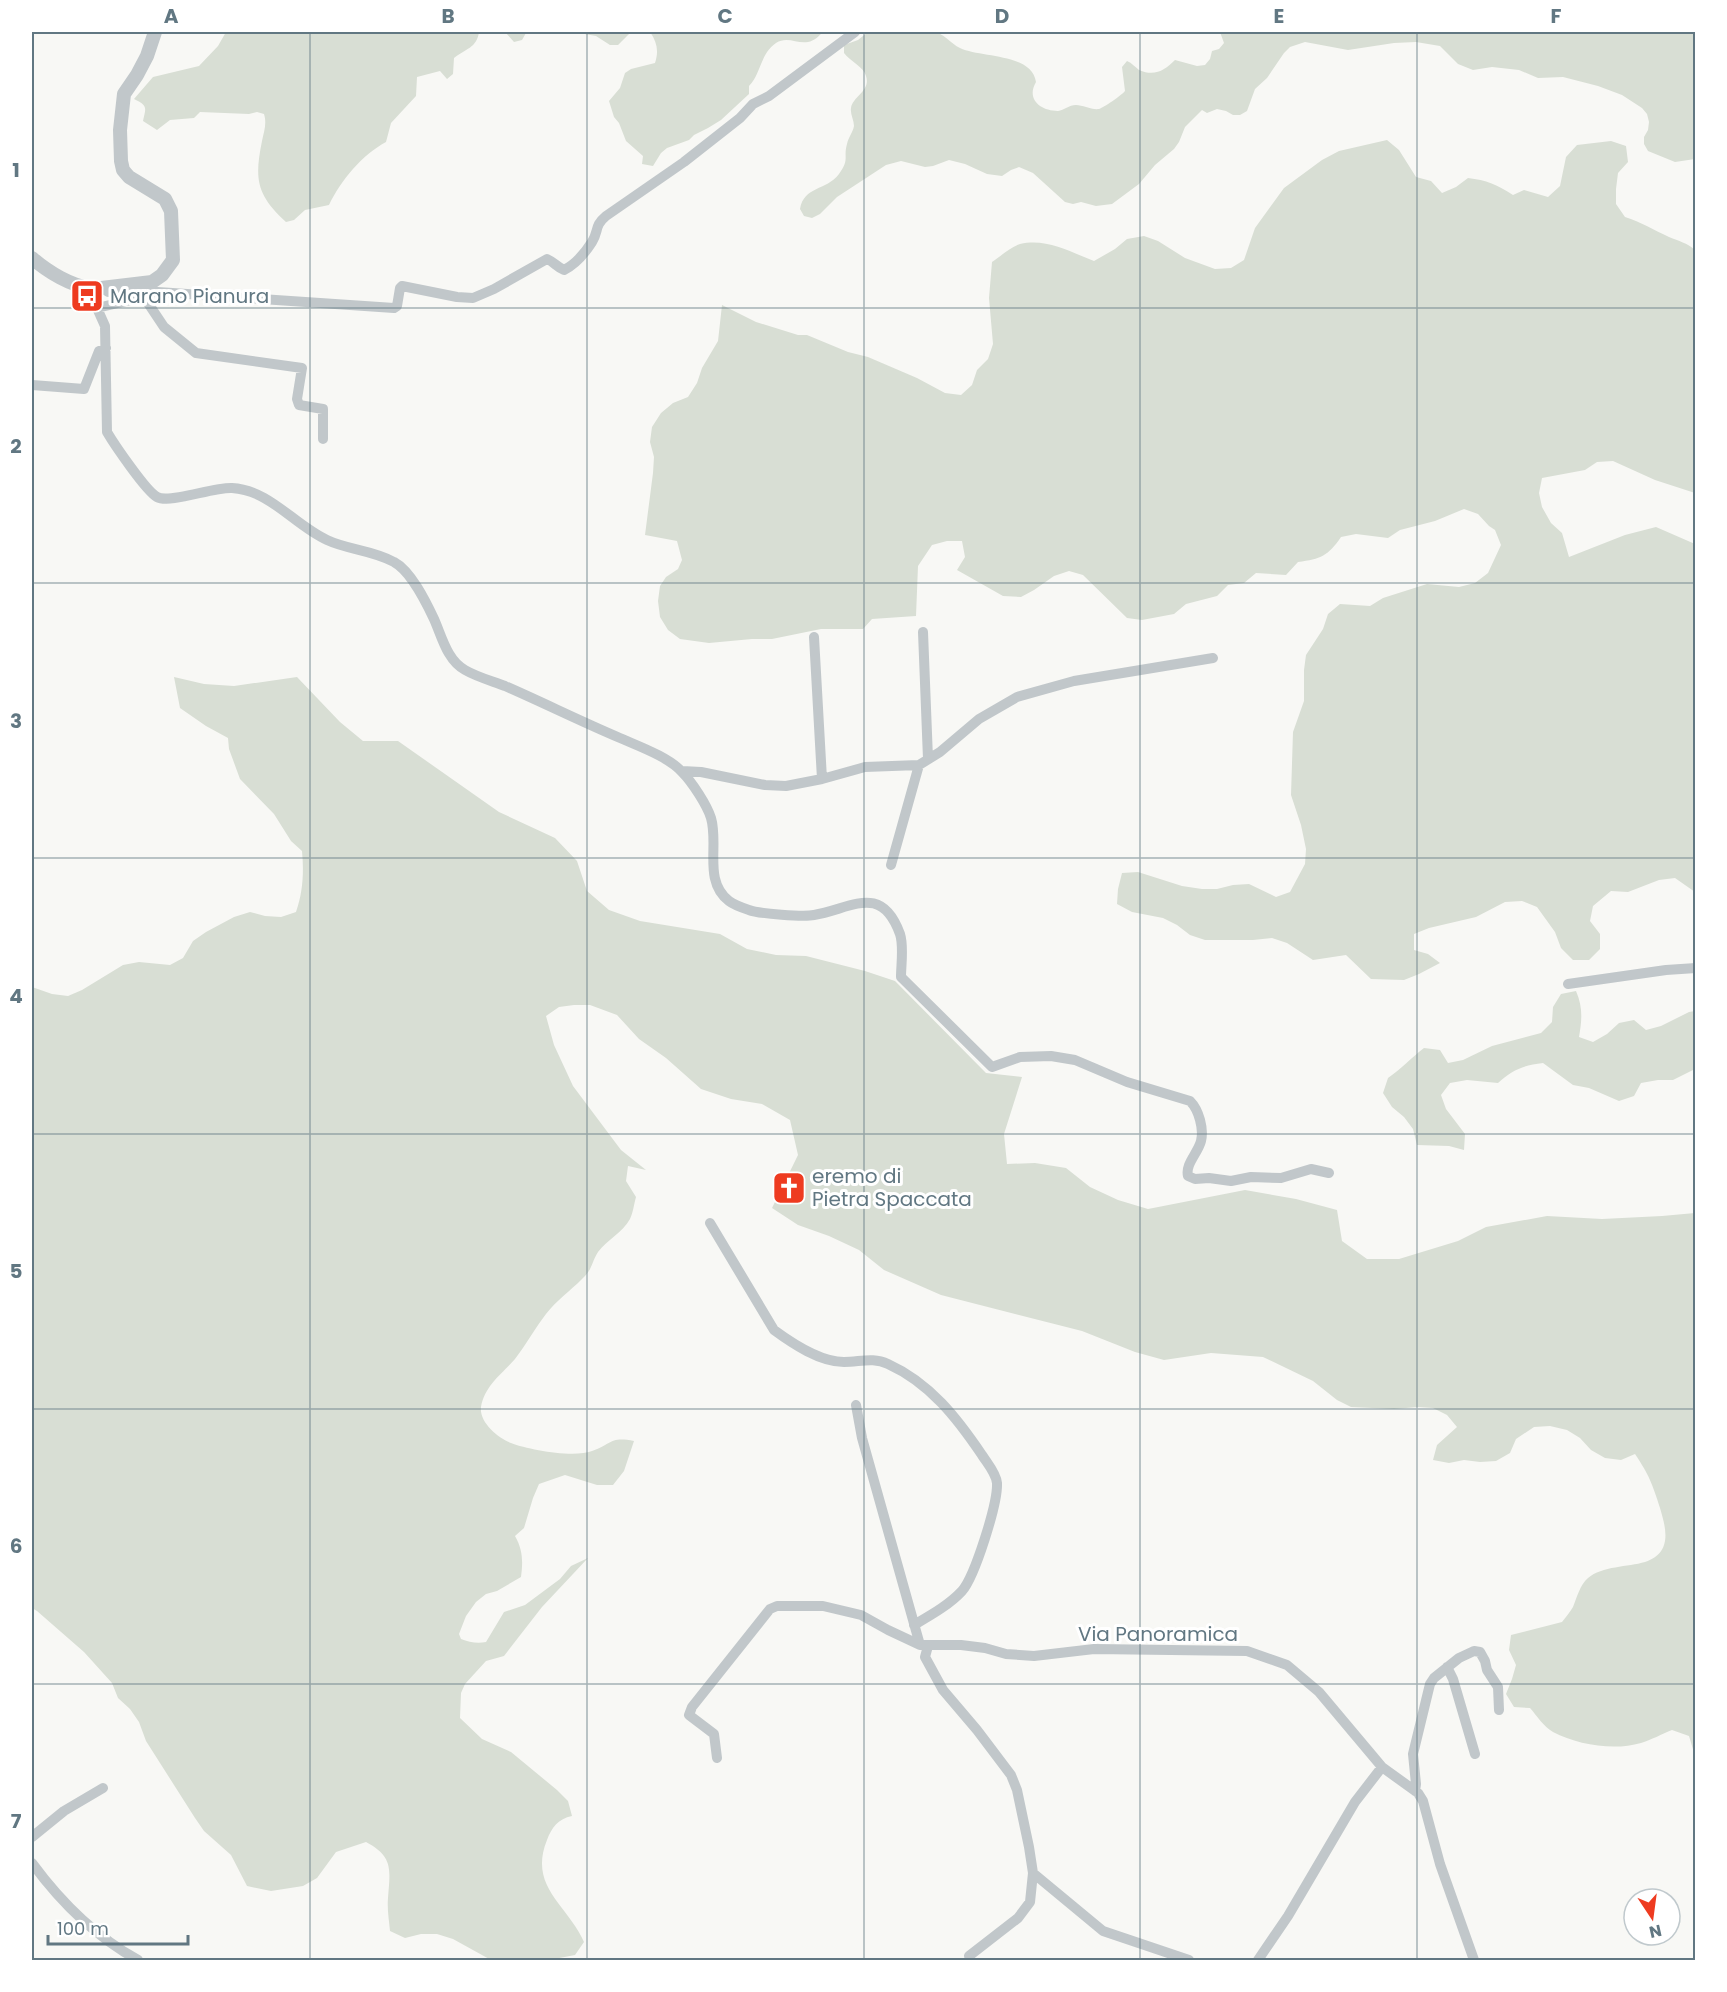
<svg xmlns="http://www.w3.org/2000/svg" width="1727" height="1992" font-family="Poppins,sans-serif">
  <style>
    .green { fill: #d8ded4 }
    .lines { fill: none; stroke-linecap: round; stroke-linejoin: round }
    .minor { stroke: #c1c7ca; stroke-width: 10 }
    .tertiary { stroke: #c1c7ca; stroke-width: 14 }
    .grid { fill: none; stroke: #617782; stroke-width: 1.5; stroke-opacity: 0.55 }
    .labels { text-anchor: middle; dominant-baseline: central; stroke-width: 6; stroke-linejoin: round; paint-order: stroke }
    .poi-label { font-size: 20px; fill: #617782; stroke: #fff; text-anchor: start }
    .street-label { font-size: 20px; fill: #617782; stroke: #fff }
    .neatline { fill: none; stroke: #617782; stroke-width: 2 }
    .grid-label { font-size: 20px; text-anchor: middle; font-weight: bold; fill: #617782 }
  </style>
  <rect width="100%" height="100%" fill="#f8f8f5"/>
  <path class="green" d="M226,32H479C477,48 465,49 454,58L453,74L447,79L440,71L417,77L416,96L391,123L386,142C362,155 341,180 329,205L305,210L294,220L286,222C257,195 254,180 262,141C264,131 267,124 264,114L257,112L249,114L200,112L194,118L170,120L157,130L143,121C146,107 148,106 134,99L153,77L199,66L218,46Z
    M505,32H531L526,33L522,40L514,42Z
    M573,32H572H631L618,45H610L596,36Z
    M650,32H823C819,36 814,41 808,42C797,44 787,36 776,43C760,54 761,74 749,86V94L721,120L708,128L694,135L689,140L667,148L661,153L653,166L642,164L643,156L626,141L619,123L614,117L609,101L620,88L625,73L631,69L655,63C659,51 657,42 650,32Z
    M868,32C889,32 912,30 933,32C943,32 951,44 960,48C981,58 1032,53 1036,82C1026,99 1040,111 1058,111C1064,110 1069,105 1076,105C1083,105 1091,110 1099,109C1103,108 1122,95 1125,91L1122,67L1127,61C1132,63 1135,67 1139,70C1155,77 1165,70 1175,60L1197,66L1205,65L1210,59L1212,51L1219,49L1224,43L1220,32H1695V159L1675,162L1648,151L1644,144V137L1648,130L1649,122L1647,114L1642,108L1622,95L1598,86L1563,77L1538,78L1519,70L1492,67L1473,70L1458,64L1440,46L1416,42L1394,43L1348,50L1305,42L1290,47L1284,53L1267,78L1255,89L1247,111L1240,115H1233L1226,111L1217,109L1207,113L1202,110L1185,127L1179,142L1174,149L1155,165L1139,184L1112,204L1096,206L1081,202L1073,204L1065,202L1033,173L1019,167L1011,170L1002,176L987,174L965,164L949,160L933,166L925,167L901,161L886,165L837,197L820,214L812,218L804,216L800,209C804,186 826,191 839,174C850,159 843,158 847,144C848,138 853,132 854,126C854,120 850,114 851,108C853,96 871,91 866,76C864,67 850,61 844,53V45L858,40Z
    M1387,140L1399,150L1416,177L1431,181L1442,193L1456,187L1468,178C1486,180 1498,185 1513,195L1524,190L1548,197L1560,186L1566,157L1577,145L1611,141L1626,146L1628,162L1618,173L1616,189V204L1625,217C1641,222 1654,230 1669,237C1679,241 1687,243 1695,250V493L1655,480L1613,461L1597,462L1585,470L1542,478L1539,493L1542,507L1551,523L1562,533L1569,557L1625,535L1656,527L1695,544V892L1675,878L1659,880L1628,892L1611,891L1593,906L1590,921L1600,934V949L1589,960H1573L1561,948L1555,932L1537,907L1522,901L1505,902L1476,917L1429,928L1414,934V950L1428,954L1440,963L1419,974L1404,980L1371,979L1346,955L1313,960L1287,943L1272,938L1253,940H1205L1190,935L1177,925L1163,918L1132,912L1117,904L1118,889L1122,873L1138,872L1182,886L1202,889H1217L1233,885L1249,884L1276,897L1290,892L1305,864L1306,849L1301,825L1291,795L1293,732L1304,701V670L1306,655L1323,629L1328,614L1340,604L1370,606L1383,598L1427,584L1459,587L1475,583L1488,573L1501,545L1495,530L1489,526L1478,514L1464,509L1435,521L1400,530L1388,538L1356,534L1341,537C1328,556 1321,559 1298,562L1286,575L1256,573L1244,583L1228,585L1217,596L1186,604L1174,614L1142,620L1127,618L1083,575L1069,571L1054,576L1034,590L1021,597L1003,596L957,570L965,557L962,541H947L932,545L918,566L916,616L872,619L863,629H821L772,639H752L709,643L680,639L668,630L660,617L658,601L660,586L666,577L678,569L682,560L677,541L645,535L653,473L654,457L650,442L652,427L661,413L673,403L688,397L697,383L702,368L718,341L722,305L756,322L798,335H807L848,352L868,357L917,378L945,393L961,395L972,385L977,370L988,359L993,344L989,298L992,262C1000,257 1010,247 1020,244C1047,238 1070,252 1094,261L1115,249L1127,239L1144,236L1158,241L1185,258L1215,269L1231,268L1244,260L1255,228L1284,188L1322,160L1339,151Z
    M174,677L204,684L234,686L297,677L340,722L363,741H398L499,812L555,838L577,861L587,891L609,910L640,921L720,934L747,949L776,955L806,956L865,971L895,981L986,1073L1022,1077L1004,1134L1007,1164L1035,1163L1066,1168L1090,1187L1118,1200L1148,1209L1245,1190L1296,1199L1337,1210L1342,1241L1367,1259H1399L1458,1241L1486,1227L1547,1216L1602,1219L1662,1216L1695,1213V1756L1689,1736L1672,1730C1662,1734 1651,1740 1641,1743C1614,1751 1578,1745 1553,1732C1544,1727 1537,1716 1530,1708L1514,1707L1506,1694L1512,1679L1516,1665L1509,1650L1511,1635L1562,1622C1566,1617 1570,1612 1573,1607C1577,1597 1580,1585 1588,1578C1602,1566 1628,1567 1645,1562C1673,1553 1666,1528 1660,1508C1652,1483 1649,1475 1635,1454L1621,1460L1605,1458L1591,1450L1580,1438L1567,1430L1550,1426L1534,1427L1516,1439L1510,1453L1496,1461L1480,1462L1464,1460L1449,1463L1433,1460L1437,1445L1457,1427L1447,1415L1433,1408L1418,1407L1394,1409L1351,1407L1337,1400L1313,1381L1263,1357L1211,1353L1164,1360L1135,1352L1082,1331L941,1295L884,1270L859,1250L829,1236L798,1225L772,1208L798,1155L790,1120L762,1104L731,1099L701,1089L666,1058L639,1039L617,1015L590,1005H574L559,1007L546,1016L554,1045L573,1086L621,1150L646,1170L628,1166L626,1181L636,1197C634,1204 633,1213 630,1219C622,1233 607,1240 598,1252C591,1263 593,1269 582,1279C570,1291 557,1300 546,1314C535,1328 526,1345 515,1359C502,1374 485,1385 481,1407C479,1422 498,1438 511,1443C529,1450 574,1458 592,1451C612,1444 610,1436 634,1441L624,1471L613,1485H597L565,1475L539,1484L533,1498L524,1528L515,1536C523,1550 523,1562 521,1577L497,1591L486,1594L476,1602L466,1616L459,1634L461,1639C469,1642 477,1644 486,1642L504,1612L525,1605L560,1579L571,1566L588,1558L542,1607L504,1656L486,1661L465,1684L461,1693L460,1718L482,1739L511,1752L557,1790L568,1801L572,1816C558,1819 552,1827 547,1840C528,1887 568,1905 584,1942L575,1955L549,1960H491L453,1939L437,1934H421L405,1938L390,1931C389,1920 387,1909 388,1898C390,1870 394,1857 366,1842L336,1852L317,1878L303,1886L271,1891L247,1886L231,1855L204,1831L195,1818L146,1741L139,1722L130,1709L118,1698L112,1683L84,1652L37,1611L32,1608V987L52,994L68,996L82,990L123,965L139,962L170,965L183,958L193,941L206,932L234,917L250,912L265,916L281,917L296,912C303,892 304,872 302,851L291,841L274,814L240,779L229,749L228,738L206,726L180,708Z
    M1576,991C1583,1007 1582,1020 1579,1037L1593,1042L1607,1034L1619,1023L1634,1020L1646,1030L1661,1026L1689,1012L1695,1011V1069L1673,1080H1658L1641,1083L1634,1096L1619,1101L1589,1088L1573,1085L1543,1063C1524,1065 1512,1070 1498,1083L1467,1080L1450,1083L1441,1095L1446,1109L1465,1134L1464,1150L1449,1146L1417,1145L1413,1129L1404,1117L1392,1107L1383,1093L1388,1078C1401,1069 1411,1058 1424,1048L1440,1050L1448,1063L1463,1060L1492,1046L1541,1033L1552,1022L1553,1007L1561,994Z"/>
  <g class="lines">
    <path class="minor" d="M93,289L97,308L105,326L107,432C114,444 146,491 157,497C170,504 213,487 232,488C270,490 294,525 327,540C348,550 373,550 394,562C411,571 426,602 434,619C442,637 447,660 465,670C477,677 492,681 505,686C544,703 582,722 620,738C638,746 669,757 682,772C692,782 707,805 711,818C719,845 703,881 729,901C734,905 743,908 749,910C759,914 804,917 814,915C851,909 881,882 900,934C904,946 901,965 901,977L992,1067L1020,1057L1051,1056L1075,1060L1127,1082L1190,1101C1199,1110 1204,1129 1201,1141C1198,1153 1185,1164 1188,1176L1195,1179L1209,1178L1231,1181L1251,1177L1281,1178L1311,1169L1329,1173
      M108,292H158L394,308L397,306L400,288L402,286L457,297L473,298L494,289L547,259C554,262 557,267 564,270C576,264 585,253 592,242C599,231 594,226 606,216L684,162L740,118L753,104L769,96L855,32
      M97,308L135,299L146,300L164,327L196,353L302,368L297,399L299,405L323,409V439
      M32,385L84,389L99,351L106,348
      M923,632L928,759
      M814,637L822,779
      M682,771L701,772L765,785L786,786L822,779L865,767L919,765L940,752L979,719L1017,697L1074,681L1213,658
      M891,865L919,765
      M1568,984L1666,970L1696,968
      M710,1223L774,1330C793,1344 820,1362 844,1362C860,1362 873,1357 888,1364C930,1383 957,1418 982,1455C987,1463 996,1473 997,1483C998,1503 975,1576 962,1591C949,1605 931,1615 914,1625
      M856,1405L862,1438L920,1645
      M928,1646L925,1657L943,1690L977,1730L1011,1775L1017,1790L1029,1847L1033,1873L1030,1902L1018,1918L969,1956
      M1447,1667L1453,1679L1475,1754
      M717,1758L714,1734L689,1715L692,1707L770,1609L777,1606H823L861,1615L888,1630L920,1645H961L985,1648L1006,1654L1034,1656L1094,1649L1247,1651L1287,1665L1319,1692L1382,1767L1418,1793L1423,1801L1440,1864L1474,1960
      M1415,1791L1416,1784L1413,1754L1430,1684L1434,1678L1459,1658L1474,1651L1480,1652L1485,1661L1487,1670L1498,1687L1499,1710
      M32,1837L64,1811L103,1788
      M32,1863C60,1901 96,1937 138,1960
      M1033,1873L1103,1931L1189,1960
      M1258,1960L1288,1916L1355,1802L1382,1767"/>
    <path class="tertiary" d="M32,258C48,272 71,286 93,289L152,282L162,275L173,260L171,211L165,199L129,177L123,170L121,161L120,130L124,94L137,75L147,56L155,32"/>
  </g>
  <path class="grid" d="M310,32V1960M587,32V1960M864,32V1960M1140,32V1960M1417,32V1960M32,308H1696M32,583H1696M32,858H1696M32,1134H1696M32,1409H1696M32,1684H1696"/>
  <defs>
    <symbol id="bus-square" viewBox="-11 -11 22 22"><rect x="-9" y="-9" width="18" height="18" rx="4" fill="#ee3b20" stroke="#fff"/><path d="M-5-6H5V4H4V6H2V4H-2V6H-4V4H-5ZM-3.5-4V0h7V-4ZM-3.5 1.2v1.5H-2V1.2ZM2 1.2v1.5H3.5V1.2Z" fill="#fff"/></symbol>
    <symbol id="church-square" viewBox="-11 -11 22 22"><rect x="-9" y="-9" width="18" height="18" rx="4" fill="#ee3b20" stroke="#fff"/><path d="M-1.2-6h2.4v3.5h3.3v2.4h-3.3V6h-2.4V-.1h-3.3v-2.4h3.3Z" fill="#fff"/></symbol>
  </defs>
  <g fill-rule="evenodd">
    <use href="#bus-square" x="68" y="277" width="38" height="38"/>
    <use href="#church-square" x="770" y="1169" width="38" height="38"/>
  </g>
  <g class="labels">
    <g class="poi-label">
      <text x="110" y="296">Marano Pianura</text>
      <text x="812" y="1176">eremo di<tspan x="812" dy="23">Pietra Spaccata</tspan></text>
    </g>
    <g class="street-label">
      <text x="1158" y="1634">Via Panoramica</text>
    </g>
  </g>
  <rect width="1727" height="1992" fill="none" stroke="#ffffff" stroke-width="66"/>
  <g transform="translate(1652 1917) rotate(167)"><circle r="28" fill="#ffffff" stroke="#c0c9cd" stroke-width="1.5"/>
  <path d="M0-4.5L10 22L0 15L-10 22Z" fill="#ee3b20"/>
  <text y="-9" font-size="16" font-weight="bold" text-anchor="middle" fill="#617782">N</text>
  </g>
  <path d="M48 1935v9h140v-9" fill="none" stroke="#617782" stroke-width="3"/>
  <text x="57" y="1935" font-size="18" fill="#617782" stroke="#ffffff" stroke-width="4.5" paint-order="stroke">100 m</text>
  <rect x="33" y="33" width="1661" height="1926" class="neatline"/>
  <g class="grid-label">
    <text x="171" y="23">A</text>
    <text x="448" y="23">B</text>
    <text x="725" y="23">C</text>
    <text x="1002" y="23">D</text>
    <text x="1279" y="23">E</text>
    <text x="1556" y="23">F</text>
    <text x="16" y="177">1</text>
    <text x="16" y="453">2</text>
    <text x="16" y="728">3</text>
    <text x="16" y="1003">4</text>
    <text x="16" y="1278">5</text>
    <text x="16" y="1553">6</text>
    <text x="16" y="1828">7</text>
  </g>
</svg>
